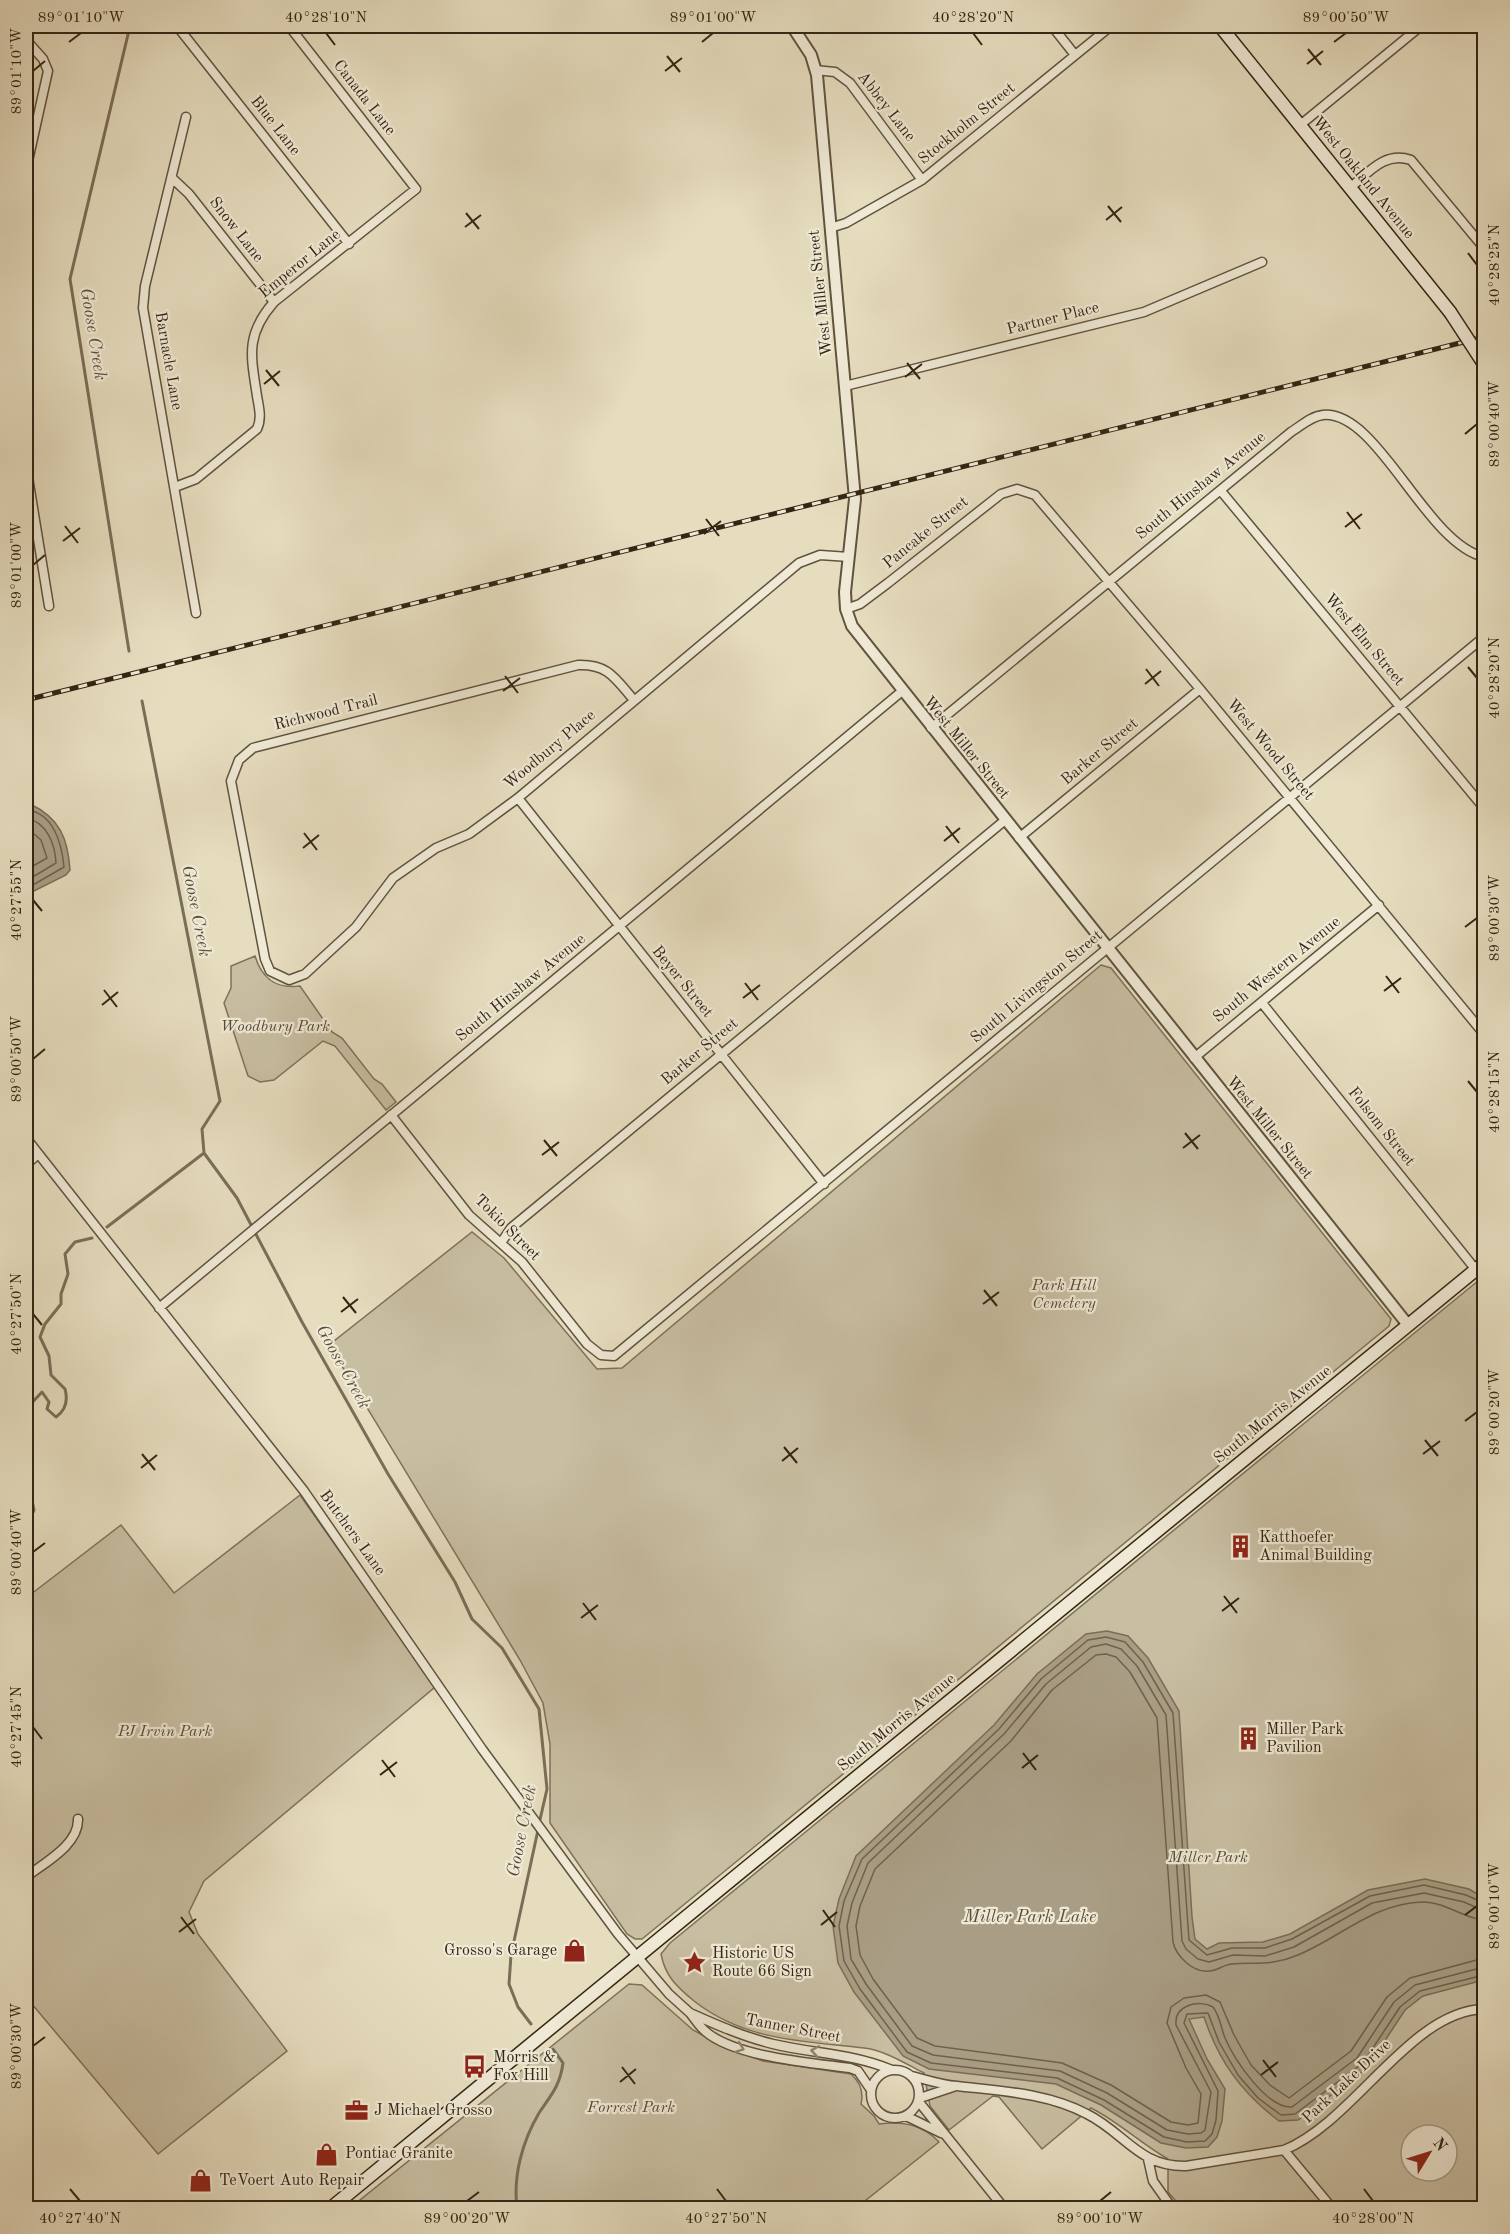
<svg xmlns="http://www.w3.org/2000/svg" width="1510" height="2234" font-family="'Old Standard TT',serif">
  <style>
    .green { fill: #c8bea2; stroke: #7e725b; stroke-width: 1.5; fill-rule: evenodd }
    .water { fill: #a99e85; stroke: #7a6e58; stroke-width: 1.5 }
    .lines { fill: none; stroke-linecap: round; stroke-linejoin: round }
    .shore { stroke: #6e624c; stroke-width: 1.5 }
    .stream { stroke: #7a6e58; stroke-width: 3 }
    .minor-casing { stroke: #60533f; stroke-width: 11 }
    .tertiary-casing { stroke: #60533f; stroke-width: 14 }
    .secondary-casing { stroke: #332514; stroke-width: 15 }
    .minor { stroke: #efe9d5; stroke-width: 8 }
    .tertiary { stroke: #efe9d5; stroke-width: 10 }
    .secondary { stroke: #efe9d5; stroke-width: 12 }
    .rail-casing { stroke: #332514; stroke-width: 5 }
    .rail { stroke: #efe9d5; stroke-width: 3; stroke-dasharray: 9; stroke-linecap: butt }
    .secondary-bridge-casing { stroke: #332514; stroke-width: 15; stroke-linecap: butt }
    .secondary-bridge { stroke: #efe9d5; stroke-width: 12 }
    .oneway { stroke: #918774 }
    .ticks { fill: none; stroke: #332514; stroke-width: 2 }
    .labels { text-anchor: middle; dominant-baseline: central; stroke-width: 4.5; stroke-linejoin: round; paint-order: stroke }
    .street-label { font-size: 16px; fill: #332514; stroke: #efe9d5 }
    .park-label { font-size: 16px; font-style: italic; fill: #584b38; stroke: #efe9d5 }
    .poi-label { font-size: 16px; fill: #332514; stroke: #efe9d5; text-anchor: start }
    .water-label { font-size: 18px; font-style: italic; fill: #5c4f3c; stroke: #efe9d5 }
    .neatline { fill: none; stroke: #332514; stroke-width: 2 }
    .ticks-label { font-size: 15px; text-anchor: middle; fill: #332514 }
  </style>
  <rect width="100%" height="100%" fill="#e6ddbf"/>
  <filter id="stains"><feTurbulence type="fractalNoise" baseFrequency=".00333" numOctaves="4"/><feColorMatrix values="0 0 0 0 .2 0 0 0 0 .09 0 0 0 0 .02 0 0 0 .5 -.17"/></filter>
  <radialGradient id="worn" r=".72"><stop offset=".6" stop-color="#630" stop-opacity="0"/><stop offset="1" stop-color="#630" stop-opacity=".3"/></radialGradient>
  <path class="green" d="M255,956C262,979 276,989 300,986L332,1032L342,1038L374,1079L382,1084L396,1102L386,1110L335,1046L323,1041L274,1080L260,1082L248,1076L224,1003L231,988V966Z
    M1101,965L1111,968L1391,1319L1389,1326L642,1939H635L627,1934L550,1823V1744L543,1703L520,1660L329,1345L472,1232L504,1258L597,1369L622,1368Z
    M1484,1276V2208H1182L1168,2192V2159C1141,2144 1119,2122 1091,2108L1042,2149L999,2097L993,2096L949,2130L930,2106L924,2073C906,2064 884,2050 864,2048C803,2041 745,2041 694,2001C677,1987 665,1976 661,1954L670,1943ZM1411,2135H1447V2171H1411Z
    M300,1495L435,1687L204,1881L189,1912L198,1934L287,2051L158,2154L26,1997V1598L121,1525L174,1593Z
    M629,1984L642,1985L693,2030L727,2048L763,2061L851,2074C861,2083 864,2092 861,2104L874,2116L879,2124C902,2121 922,2124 939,2142L856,2208H350Z"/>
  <path class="water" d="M30,804C60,818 68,839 70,870L66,875L26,895V805Z
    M1107,1631L1128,1636L1148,1658L1179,1711L1192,1917L1195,1939L1207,1949L1219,1943L1263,1942L1290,1934L1368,1890L1425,1879L1469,1889L1484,1898V1980L1423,1996L1405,2010L1367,2068L1298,2120L1279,2121C1242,2093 1219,2062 1204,2017L1189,2019L1207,2059L1225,2089L1222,2121L1217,2137L1208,2147L1186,2148L1161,2143L1101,2105L1056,2084L929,2069L903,2056L854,1992L838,1963L833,1926L839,1899L856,1856L994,1725L1037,1674L1086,1634Z"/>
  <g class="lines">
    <path class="shore" d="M26,810C54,812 62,845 64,867L26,889
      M26,818C47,822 55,844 56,863L26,881
      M26,827L41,840L47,858L26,870
      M1484,1903L1466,1895L1424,1885L1370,1896L1292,1939L1265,1948H1232L1207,1955L1189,1940L1173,1713L1143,1662L1125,1642L1106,1637L1088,1640L1041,1679L999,1729L862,1859L844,1901L839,1926L844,1961L860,1989L907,2052L931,2063L1057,2078L1104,2100L1164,2137L1187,2142L1205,2141L1212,2134L1216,2120L1218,2091L1184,2023L1187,2014L1208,2013L1219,2042L1238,2075L1258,2098L1281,2115L1295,2114L1363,2063L1400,2007L1420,1991L1484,1975
      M1484,1911L1464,1902L1424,1893L1372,1903L1294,1947L1265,1956L1233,1955L1209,1962L1198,1959L1186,1949L1182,1941L1166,1715L1137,1666L1121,1649L1106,1644L1091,1647L1046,1684L1004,1734L868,1863L852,1903L847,1926L851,1959L866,1984L912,2046L933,2055L1060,2071L1107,2093L1167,2130L1188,2134L1201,2133L1205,2130L1211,2092L1176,2025C1174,2005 1199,1999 1213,2007C1220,2016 1221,2028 1225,2038C1234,2059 1267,2109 1292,2107L1357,2058L1394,2002L1415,1985L1484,1967
      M1484,1920C1465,1919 1445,1902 1423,1902C1374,1903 1341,1937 1298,1955C1272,1966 1257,1962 1231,1964C1223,1965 1217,1971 1209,1971C1193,1973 1176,1956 1173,1942L1157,1718L1130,1672L1116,1657L1106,1654L1096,1655L1052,1690L1011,1741L875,1869L860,1906L856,1926L860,1955L873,1979L917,2038L935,2046L1062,2063L1111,2085L1171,2122L1188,2125L1198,2123L1201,2094L1186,2068L1167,2023L1171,2007L1184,1998L1206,1995L1220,2002L1234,2035L1251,2065L1270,2085L1289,2098L1351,2051L1387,1997L1410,1978L1484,1958"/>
    <path class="stream" d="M129,651L70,279L130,26
      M142,701L220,1101L202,1129L204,1153L237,1198L302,1322L388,1474L455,1582L472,1619L502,1648L539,1709L547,1789L539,1824
      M107,1227L204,1153
      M26,1409L42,1392L49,1402L47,1409L56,1417C66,1410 68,1400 65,1389L51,1375L49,1356L40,1337L45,1324L61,1304V1294L68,1274L65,1254L75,1242L92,1238
      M26,1470L34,1510L26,1529
      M26,1552L30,1556L26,1569L30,1581
      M531,2024L518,2007L509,1984L511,1955L538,1830
      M517,2208C513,2176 522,2142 539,2113C551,2095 560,2086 563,2063L553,2049"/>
    <defs>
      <path id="minor" d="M177,26L349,244
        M1052,26L1075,55
        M26,31L32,26
        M26,40L43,59L48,71L26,170
        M815,70L835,72L850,83L922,180
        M186,117L145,286L143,308L196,613
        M1299,126L1421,26
        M172,178L189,194L274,302
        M1350,188C1369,172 1385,151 1411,160L1484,248
        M830,228L846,223L922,180L1111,26
        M845,386L1144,312L1262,262
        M26,465L49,606
        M175,487L196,479L257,429C262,418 259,408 257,396C251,356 245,335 274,302L416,189L289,26
        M1221,491L1484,808
        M846,609L860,604L888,583L1001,494L1017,489L1035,495L1200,689L1484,1034
        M633,699C615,678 608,664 578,665L253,748L239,760L231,781L265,959L270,971L289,980L305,974L356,927L393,878L436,848L469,834L518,798L799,563L820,555L849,557
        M931,728L1291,432C1301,426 1311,416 1323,415C1378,410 1425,543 1484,557
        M518,798L824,1184
        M1019,838L1200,689
        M1262,1003L1476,1270
        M1194,1058L1379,905
        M391,1115L469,1215L522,1262L587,1344L601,1355L614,1356L1484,637
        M26,1138L304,1491L482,1749L618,1934L669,1994L690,2013
        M26,1165L38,1154
        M501,1243L511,1228L1004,821
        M159,1308L901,692
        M26,1877C44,1863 79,1845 78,1819
        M871 2094a24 24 0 1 1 48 0a24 24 0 1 1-48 0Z
        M912,2076C927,2080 942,2085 957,2086C1000,2091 1048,2093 1087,2114C1125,2133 1139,2167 1186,2166L1284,2150C1355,2121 1410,2011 1484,2009
        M871,2090L858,2071L850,2068C812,2063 734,2057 705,2031C699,2026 695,2019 690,2013C717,2025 744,2037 773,2044C815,2054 851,2053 892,2070
        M920,2098L953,2087
        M919,2102L1004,2208
        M906,2116L941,2133
        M1284,2150L1332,2208
        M1148,2159L1153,2181L1172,2208"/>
      <path id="tertiary" d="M792,26L811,55L817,75L855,499L845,592L846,609L852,626L1408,1325"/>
      <path id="secondary" d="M1220,26L1450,312
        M331,2208L1484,1263"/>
    </defs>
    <use href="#minor" class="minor-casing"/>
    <use href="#tertiary" class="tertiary-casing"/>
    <use href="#secondary" class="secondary-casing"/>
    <use href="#minor" class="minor"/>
    <use href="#tertiary" class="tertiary"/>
    <use href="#secondary" class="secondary"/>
    <defs>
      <path id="rail" d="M26,700L1484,337"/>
    </defs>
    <use href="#rail" class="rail-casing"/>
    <use href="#rail" class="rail"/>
    <defs>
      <path id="secondary-bridge" d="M1450,312L1484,364"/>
    </defs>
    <use href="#secondary-bridge" class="secondary-bridge-casing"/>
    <use href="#secondary-bridge" class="secondary-bridge"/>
  </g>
  <defs><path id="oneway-chevron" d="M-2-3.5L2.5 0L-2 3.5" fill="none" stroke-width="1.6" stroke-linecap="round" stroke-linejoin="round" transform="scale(1.5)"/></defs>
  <g class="oneway">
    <use href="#oneway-chevron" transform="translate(740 2048) rotate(21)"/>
    <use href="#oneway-chevron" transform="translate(815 2051) rotate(-171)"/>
  </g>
  <path class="ticks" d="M326,33L335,45M973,33L982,45M69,42L81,33M702,42L713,33M1334,42L1346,33M1308,49L1321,65M667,56L680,72M1307,64L1323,51M33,71L45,61M665,71L682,58M1108,206L1121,222M466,213L479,229M1106,220L1122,207M465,227L481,215M1468,253L1477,265M907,363L920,379M266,370L279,386M905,377L922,364M264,384L280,371M1465,434L1477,424M1347,512L1360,529M706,519L719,536M65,526L78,543M1345,527L1362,514M704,534L721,521M63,541L80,528M33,565L45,555M1468,667L1477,678M1146,669L1159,686M505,676L518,693M1145,684L1161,671M503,691L520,678M946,826L959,843M304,833L317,850M944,841L960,828M303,848L319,835M33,900L42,911M1465,927L1477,918M1386,976L1399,993M745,983L758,1000M104,990L117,1007M1384,991L1401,978M743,998L760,985M102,1005L118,992M33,1059L45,1049M1468,1081L1477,1092M1185,1133L1198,1149M544,1140L557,1156M1183,1148L1200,1135M542,1155L559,1142M984,1290L997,1306M343,1297L356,1313M983,1304L999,1292M341,1312L358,1299M33,1314L42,1325M1465,1421L1477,1412M1425,1440L1438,1456M784,1447L797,1463M142,1454L155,1470M1423,1454L1440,1441M782,1461L798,1448M141,1468L157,1455M33,1552L45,1543M1224,1596L1237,1613M583,1603L596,1620M1222,1611L1239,1598M581,1618L598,1605M33,1727L42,1739M1023,1753L1036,1770M382,1760L395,1777M1022,1768L1038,1755M380,1775L397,1762M823,1910L835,1927M1465,1915L1477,1906M181,1917L194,1934M821,1925L837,1912M179,1932L196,1919M33,2046L45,2037M1263,2060L1276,2077M622,2067L635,2084M1261,2075L1278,2062M620,2082L636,2069M70,2189L80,2201M717,2189L726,2201M1364,2189L1373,2201M467,2201L479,2192M1100,2201L1111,2192"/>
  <defs>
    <symbol id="building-bare" viewBox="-9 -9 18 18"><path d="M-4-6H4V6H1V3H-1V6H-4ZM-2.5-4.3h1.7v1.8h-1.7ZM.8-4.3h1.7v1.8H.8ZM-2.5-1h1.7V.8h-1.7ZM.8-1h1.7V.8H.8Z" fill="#8f2418" stroke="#efe9d5" stroke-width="2.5" paint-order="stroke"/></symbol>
    <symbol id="shop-bare" viewBox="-9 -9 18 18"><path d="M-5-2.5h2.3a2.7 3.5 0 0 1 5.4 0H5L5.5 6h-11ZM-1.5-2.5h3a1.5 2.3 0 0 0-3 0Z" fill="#8f2418" stroke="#efe9d5" stroke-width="2.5" paint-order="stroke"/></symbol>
    <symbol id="sight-bare" viewBox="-9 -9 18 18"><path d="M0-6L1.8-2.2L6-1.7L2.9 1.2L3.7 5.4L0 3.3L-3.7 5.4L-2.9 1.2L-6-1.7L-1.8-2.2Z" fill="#8f2418" stroke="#efe9d5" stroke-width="2.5" paint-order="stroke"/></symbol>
    <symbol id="bus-bare" viewBox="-9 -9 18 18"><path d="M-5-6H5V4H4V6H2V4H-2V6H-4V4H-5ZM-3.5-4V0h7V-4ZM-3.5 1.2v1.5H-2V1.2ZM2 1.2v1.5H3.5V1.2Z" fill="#8f2418" stroke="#efe9d5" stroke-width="2.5" paint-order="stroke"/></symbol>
    <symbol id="office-bare" viewBox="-9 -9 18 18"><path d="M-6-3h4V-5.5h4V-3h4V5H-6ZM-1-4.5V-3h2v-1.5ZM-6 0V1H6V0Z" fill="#8f2418" stroke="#efe9d5" stroke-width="2.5" paint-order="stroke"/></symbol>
  </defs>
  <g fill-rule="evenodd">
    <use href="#building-bare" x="1224" y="1530" width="33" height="33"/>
    <use href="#building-bare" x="1232" y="1722" width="33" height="33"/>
    <use href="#shop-bare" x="558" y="1934" width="33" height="33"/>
    <use href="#sight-bare" x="678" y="1946" width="33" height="33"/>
    <use href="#bus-bare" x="458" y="2050" width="33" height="33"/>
    <use href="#office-bare" x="340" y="2094" width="33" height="33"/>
    <use href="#shop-bare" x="310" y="2138" width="33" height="33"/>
    <use href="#shop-bare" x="184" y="2164" width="33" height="33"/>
  </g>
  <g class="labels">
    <g class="street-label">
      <text transform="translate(364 98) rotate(52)">Canada Lane</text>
      <text transform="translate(886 107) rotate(52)">Abbey Lane</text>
      <text transform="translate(967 124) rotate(-39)">Stockholm Street</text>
      <text transform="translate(275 126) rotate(52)">Blue Lane</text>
      <text transform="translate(1363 178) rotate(51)">West Oakland Avenue</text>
      <text transform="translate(236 230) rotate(52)">Snow Lane</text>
      <text transform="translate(300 264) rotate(-39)">Emperor Lane</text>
      <text transform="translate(821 293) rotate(-96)">West Miller Street</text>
      <text transform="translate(1053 319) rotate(-14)">Partner Place</text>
      <text transform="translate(168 361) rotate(80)">Barnacle Lane</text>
      <text transform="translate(1201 486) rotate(-39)">South Hinshaw Avenue</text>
      <text transform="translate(926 533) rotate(-39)">Pancake Street</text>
      <text transform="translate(1364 640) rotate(50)">West Elm Street</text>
      <text transform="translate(326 713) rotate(-14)">Richwood Trail</text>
      <text transform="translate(966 748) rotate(51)">West Miller Street</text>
      <text transform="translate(550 750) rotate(-40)">Woodbury Place</text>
      <text transform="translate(1270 750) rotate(50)">West Wood Street</text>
      <text transform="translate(1100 752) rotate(-40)">Barker Street</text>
      <text transform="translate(1277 970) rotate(-39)">South Western Avenue</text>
      <text transform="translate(682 982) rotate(51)">Beyer Street</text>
      <text transform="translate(1037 987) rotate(-40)">South Livingston Street</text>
      <text transform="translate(521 988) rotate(-39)">South Hinshaw Avenue</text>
      <text transform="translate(700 1052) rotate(-40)">Barker Street</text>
      <text transform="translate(1381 1127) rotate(51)">Folsom Street</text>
      <text transform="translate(1269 1128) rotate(51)">West Miller Street</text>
      <text transform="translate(507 1228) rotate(45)">Tokio Street</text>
      <text transform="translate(1273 1415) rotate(-39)">South Morris Avenue</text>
      <text transform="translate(352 1533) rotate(54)">Butchers Lane</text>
      <text transform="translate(897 1723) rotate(-39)">South Morris Avenue</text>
      <text transform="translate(793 2029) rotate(11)">Tanner Street</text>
      <text transform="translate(1347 2082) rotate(-43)">Park Lake Drive</text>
    </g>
    <g class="park-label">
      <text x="275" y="1027">Woodbury Park</text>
      <text x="1064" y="1286">Park Hill<tspan x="1064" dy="18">Cemetery</tspan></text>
      <text x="165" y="1732">PJ Irvin Park</text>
      <text x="1208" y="1858">Miller Park</text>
      <text x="631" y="2108">Forrest Park</text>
    </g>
    <g class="poi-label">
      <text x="1259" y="1538">Katthoefer<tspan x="1259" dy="18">Animal Building</tspan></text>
      <text x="1266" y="1730">Miller Park<tspan x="1266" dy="18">Pavilion</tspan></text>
      <text x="557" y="1951" text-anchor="end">Grosso's Garage</text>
      <text x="712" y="1954">Historic US<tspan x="712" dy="18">Route 66 Sign</tspan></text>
      <text x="493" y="2058">Morris &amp;<tspan x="493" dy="18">Fox Hill</tspan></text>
      <text x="374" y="2111">J Michael Grosso</text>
      <text x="345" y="2154">Pontiac Granite</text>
      <text x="219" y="2181">TeVoert Auto Repair</text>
    </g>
    <g class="water-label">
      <text transform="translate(93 334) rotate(81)">Goose Creek</text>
      <text transform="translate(196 911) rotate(79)">Goose Creek</text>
      <text transform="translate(343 1367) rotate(61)">Goose Creek</text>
      <text transform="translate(522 1831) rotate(-79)">Goose Creek</text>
      <text x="1030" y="1917">Miller Park Lake</text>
    </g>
  </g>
  <rect width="1510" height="2234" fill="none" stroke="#e6ddbf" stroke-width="66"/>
  <g transform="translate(1429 2153) rotate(52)"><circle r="28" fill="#efe9d5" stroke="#a49b88" stroke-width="1.5"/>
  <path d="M0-4.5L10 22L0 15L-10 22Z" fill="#8f2418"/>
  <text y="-9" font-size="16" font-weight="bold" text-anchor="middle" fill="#332514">N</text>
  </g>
  <rect x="33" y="33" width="1444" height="2168" class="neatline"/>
  <g class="ticks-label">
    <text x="81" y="22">89°01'10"W</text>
    <text x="326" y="22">40°28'10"N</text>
    <text x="713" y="22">89°01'00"W</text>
    <text x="973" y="22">40°28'20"N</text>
    <text x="1346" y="22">89°00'50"W</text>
    <text transform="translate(16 71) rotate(-90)" y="5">89°01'10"W</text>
    <text transform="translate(1494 265) rotate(-90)" y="5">40°28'25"N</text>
    <text transform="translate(1494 424) rotate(-90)" y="5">89°00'40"W</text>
    <text transform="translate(16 565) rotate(-90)" y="5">89°01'00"W</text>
    <text transform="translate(1494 678) rotate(-90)" y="5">40°28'20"N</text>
    <text transform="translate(16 900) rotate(-90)" y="5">40°27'55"N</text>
    <text transform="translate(1494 918) rotate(-90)" y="5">89°00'30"W</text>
    <text transform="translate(16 1059) rotate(-90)" y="5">89°00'50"W</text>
    <text transform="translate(1494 1092) rotate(-90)" y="5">40°28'15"N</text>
    <text transform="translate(16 1314) rotate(-90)" y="5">40°27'50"N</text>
    <text transform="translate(1494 1412) rotate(-90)" y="5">89°00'20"W</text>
    <text transform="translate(16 1552) rotate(-90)" y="5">89°00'40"W</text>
    <text transform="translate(16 1727) rotate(-90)" y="5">40°27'45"N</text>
    <text transform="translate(1494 1906) rotate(-90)" y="5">89°00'10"W</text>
    <text transform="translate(16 2046) rotate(-90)" y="5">89°00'30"W</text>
    <text x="80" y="2223">40°27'40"N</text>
    <text x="467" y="2223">89°00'20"W</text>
    <text x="726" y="2223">40°27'50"N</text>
    <text x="1100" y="2223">89°00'10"W</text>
    <text x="1373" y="2223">40°28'00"N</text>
  </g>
  <rect width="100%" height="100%" filter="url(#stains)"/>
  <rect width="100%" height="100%" fill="url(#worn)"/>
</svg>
